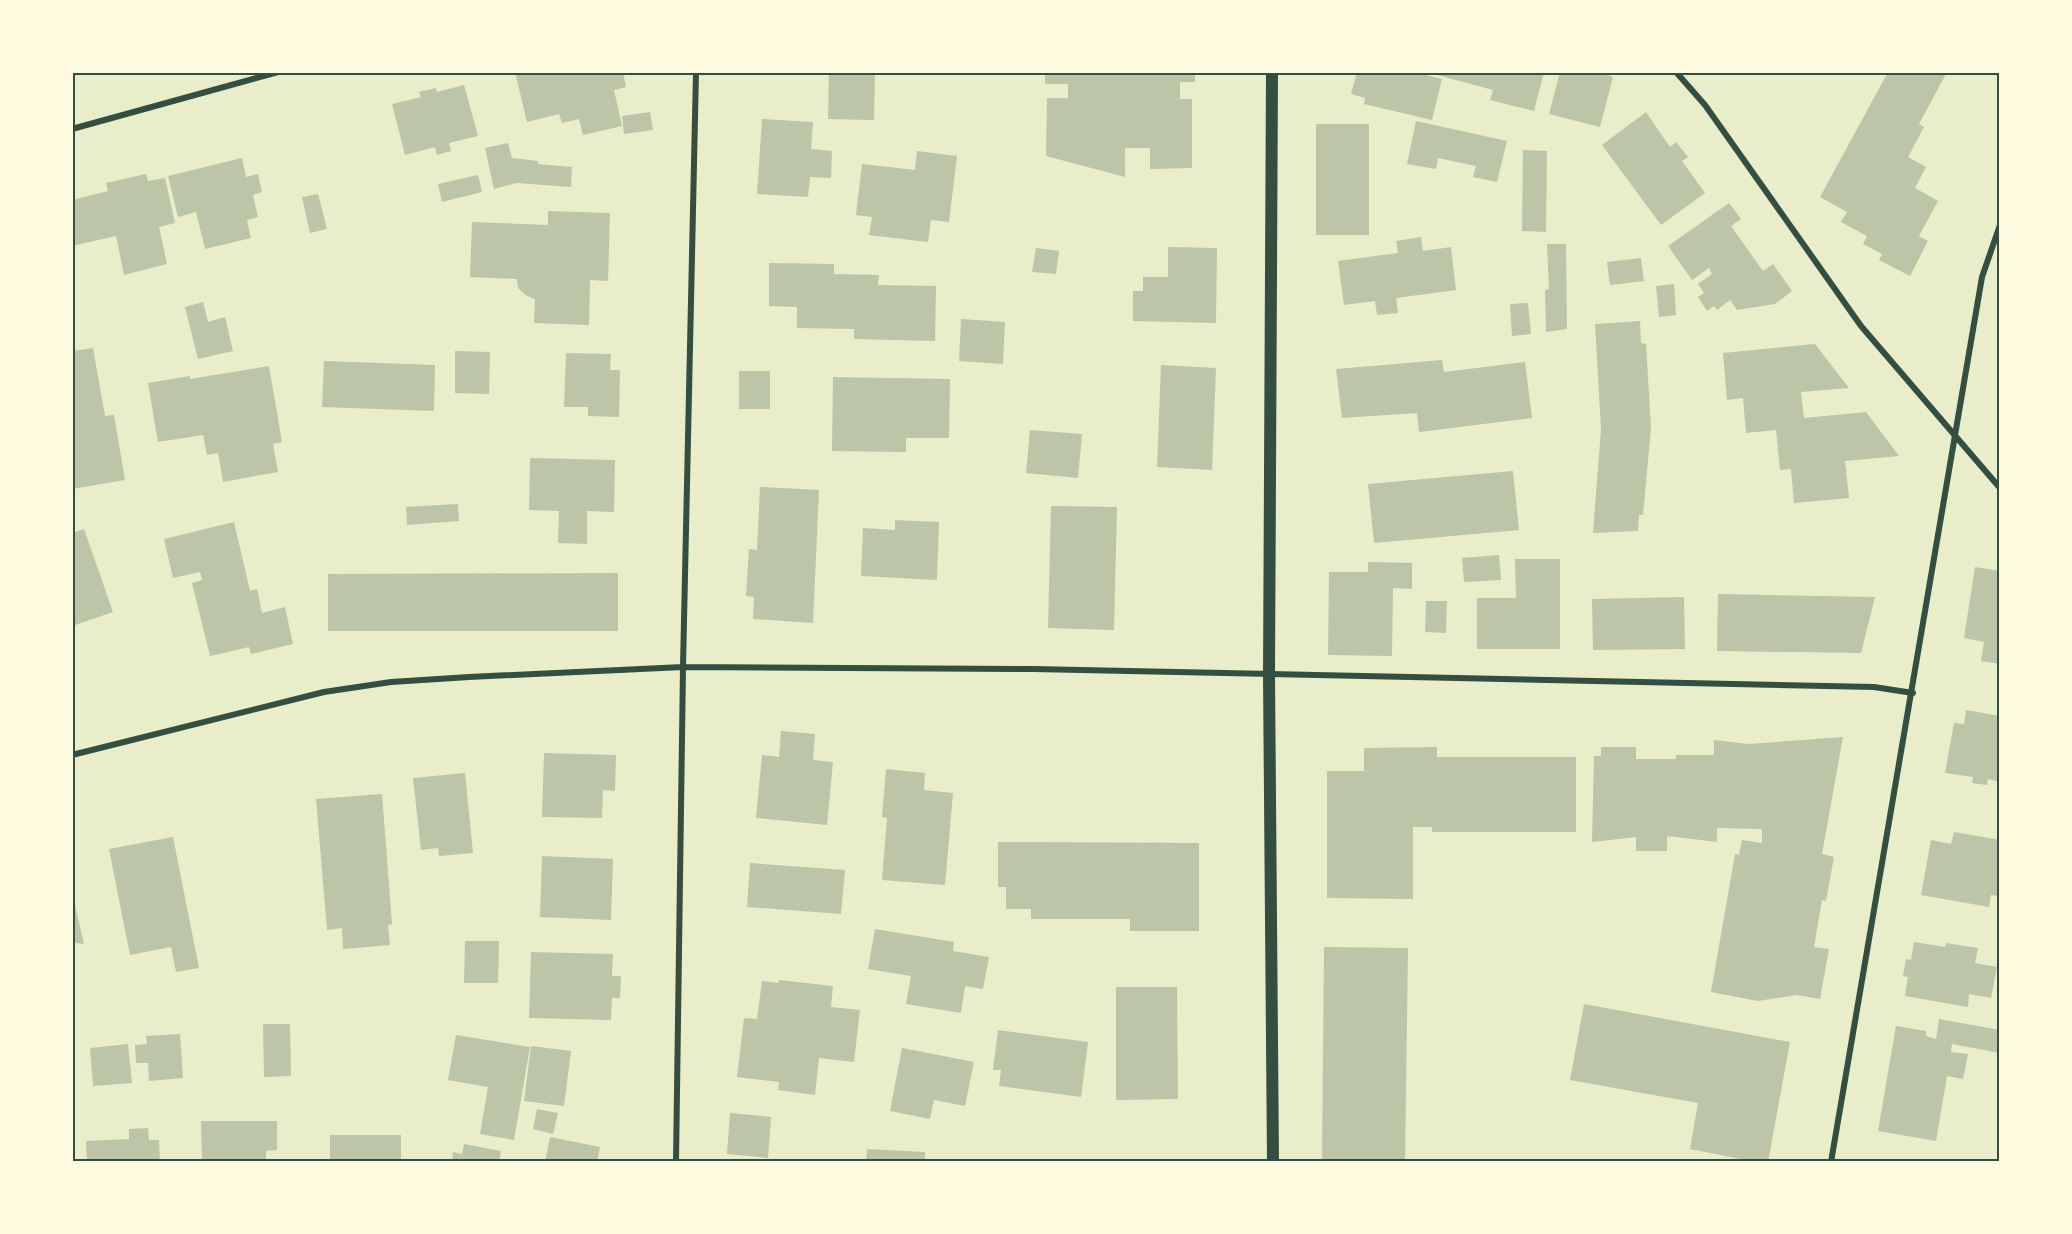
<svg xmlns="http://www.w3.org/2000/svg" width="2072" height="1234" font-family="'Fira Sans',sans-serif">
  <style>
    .building { fill: #bcc5a7 }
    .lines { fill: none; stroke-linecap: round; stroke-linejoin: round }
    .minor { stroke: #344e41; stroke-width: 6 }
    .secondary { stroke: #344e41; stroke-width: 12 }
    .neatline { fill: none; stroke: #344e41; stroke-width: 2 }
  </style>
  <rect width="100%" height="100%" fill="#e9edc9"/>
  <path class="building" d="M515,72H623L626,87L614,90L622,126L583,135L579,119L562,123L559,114L527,122Z
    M829,72H875L874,120L828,119Z
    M898,72H997V75H898Z
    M1045,72H1195V82H1180V99H1192V168L1150,169V148H1125V177L1046,156L1047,98H1068V84H1045Z
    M1357,72L1372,74V72H1415L1442,79L1432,120L1364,104L1365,98L1351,94Z
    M1426,72H1544L1534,111L1490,100L1493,90Z
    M1560,72H1600L1613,77L1600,127L1549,114Z
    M1888,72H1947L1919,124L1924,127L1908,157L1926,167L1915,188L1938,201L1919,236L1928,241L1910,276L1879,260L1882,254L1863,244L1867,236L1841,222L1847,212L1820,197Z
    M464,85L478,136L449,143L451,151L437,155L435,147L405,155L392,104L421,97L419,92L436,88L437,92Z
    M650,112L653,130L624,134L622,116Z
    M1646,112L1670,147L1676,142L1688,157L1682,161L1705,193L1661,225L1602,145Z
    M762,119L813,122L811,149L832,151L831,178L810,177L808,197L757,194Z
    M1416,121L1507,141L1497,182L1473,177L1476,166L1438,158L1436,169L1407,164Z
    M1316,124H1369V235H1316Z
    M508,143L512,158L538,161V164L572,167L571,187L517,183L494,189L485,148Z
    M1523,150L1547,151L1546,232L1522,231Z
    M917,151L957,156L949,222L931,220L928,242L869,235L872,217L856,215L862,164L915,170Z
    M242,158L246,177L258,174L262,192L253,195L258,217L247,220L251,238L205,249L196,212L178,217L168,176Z
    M146,174L148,181L165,178L175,223L159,227L167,264L124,275L116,236L72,246V200L108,191L106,183Z
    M478,175L482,192L442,202L438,184Z
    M318,194L327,229L310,233L302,197Z
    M1729,203L1741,219L1731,226L1763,271L1773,264L1792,291L1775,304L1737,310L1730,300L1717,310L1714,306L1707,311L1698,297L1704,293L1698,284L1712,274L1709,268L1692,280L1668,246Z
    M548,211L610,213L608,281L590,280L589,325L534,323L535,299L527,296L518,288L517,279L470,277L472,222L548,225Z
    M1421,237L1423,251L1451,247L1456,290L1396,298L1398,313L1377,315L1375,301L1344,305L1338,261L1398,253L1396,241Z
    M1547,244H1566L1567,329L1546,332L1545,290L1549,289Z
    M1168,247L1217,248L1216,323L1133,321V291H1143V277H1168Z
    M1036,248L1059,251L1056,274L1032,272Z
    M1641,258L1644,281L1610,285L1607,262Z
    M769,263L834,264V274L879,275L878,285L936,286L935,341L854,339V329L797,328V307L769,306Z
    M1674,284L1676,315L1659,317L1656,286Z
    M203,302L208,322L225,317L233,351L198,359L185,307Z
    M1528,303L1531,334L1512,336L1510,304Z
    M961,319L1005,322L1003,364L959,361Z
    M1640,321L1641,343L1646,344L1651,428L1643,515H1639L1638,531L1593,533L1601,429L1595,324Z
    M1815,344L1849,388L1801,392L1804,418L1866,412L1899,456L1845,461L1849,498L1794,503L1791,469L1780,470L1776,430L1746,433L1743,398L1727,400L1723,353Z
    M93,348L105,416L114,415L125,480L72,489V351Z
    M455,351L490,352L489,394L455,393Z
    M566,353L611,354L610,370H620L619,417L588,416V407H564Z
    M1442,360L1444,372L1525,362L1532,418L1419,432L1417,413L1342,418L1336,369Z
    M324,361L435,365L434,411L322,407Z
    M1161,365L1216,368L1212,470L1157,467Z
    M269,366L282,442L273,444L278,472L223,482L218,453L207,455L203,435L158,442L148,383L190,376V379Z
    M739,371H770V409H739Z
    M833,377L950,379L949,438H906V452L832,451Z
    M1030,430L1082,434L1078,478L1026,473Z
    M530,458L615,460L614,512L587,511V544L558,543L559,511L529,510Z
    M1513,471L1519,530L1374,543L1368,484Z
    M760,487L819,490L813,623L753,619L754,597L746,596L749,549L757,550Z
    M458,504L459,521L407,525L406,507Z
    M1051,506L1117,507L1114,630L1048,628Z
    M895,520L939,522L937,580L861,576L863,528L895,530Z
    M234,522L250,591L257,589L262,613L285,607L293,644L251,654L249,647L210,656L192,583L202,580L200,572L173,578L164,539Z
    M84,529L113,612L72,626V533Z
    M1499,555L1501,580L1464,582L1462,558Z
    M1515,559H1560V649H1477V598H1516Z
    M1368,562L1412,563V589L1393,588L1392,656L1328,655L1329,572H1368Z
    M1975,567L2000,571V664L1981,661L1984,642L1964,638Z
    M618,573V631H328V574Z
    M1718,594L1875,597L1861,653L1717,651Z
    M1684,597L1685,649L1593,650L1592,599Z
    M1426,601H1447L1446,633L1425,632Z
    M1966,710L2000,716V782L1988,779L1987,785L1972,783L1973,777L1945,773L1954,723L1964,724Z
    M781,731L815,734L813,760L833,762L827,825L756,818L762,755L779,757Z
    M1843,737L1822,854L1834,857L1826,901L1822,900L1814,947L1829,949L1820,999L1797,995L1758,1001L1711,992L1735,854L1739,855L1742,840L1762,843V829L1717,828V842L1667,836V851H1636V837L1592,842L1594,756H1601V747H1636V759H1676V755H1714V740L1749,744Z
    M1437,747V757H1576V832H1432V827H1413V899L1327,898V771H1364V748Z
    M544,753L616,755L615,791L603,790L602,818L542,817Z
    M886,769L925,773L924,790L953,793L945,885L882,880L887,818L882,817Z
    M465,773L473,853L439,856L438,848L421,850L413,778Z
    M382,794L392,924L388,925L390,945L343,949L342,928L327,930L316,799Z
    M1954,832L2000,840L1997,865L2000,866V896L1991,895L1989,907L1921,895L1931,840L1951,844Z
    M173,837L199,968L176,972L171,947L130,955L109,849Z
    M998,842L1199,843V931H1130V919H1031V909H1006V887H998Z
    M542,856L613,859L611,920L540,917Z
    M750,863L845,870L841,914L747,907Z
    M73,897L84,944L72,942Z
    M875,929L954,942L953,951L989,957L983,989L965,986L961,1013L906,1004L911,976L868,969Z
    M465,941H499L498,983H464Z
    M1914,942L1945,947L1946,943L1978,948L1975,963L1997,967L1991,998L1969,994L1968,1007L1905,996L1908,977L1903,976L1906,959L1911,960Z
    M1324,947L1408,948L1405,1162H1322Z
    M531,952L613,954L612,976H621L620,998H612L611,1020L529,1018Z
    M779,980L833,986L831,1007L860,1010L854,1062L819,1058L815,1095L778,1090L779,1082L737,1077L744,1018L757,1019L762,981L778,983Z
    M1116,987H1177L1178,1099L1116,1100Z
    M1584,1004L1790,1042L1768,1162H1756L1690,1149L1698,1103L1570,1080Z
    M1939,1019L2000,1030V1053L1952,1044L1951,1052L1968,1054L1963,1079L1947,1076L1936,1141L1878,1131L1896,1026L1926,1031V1036L1936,1039Z
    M263,1024H290L291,1076L264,1077Z
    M998,1030L1088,1042L1081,1097L999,1086L1001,1070H993Z
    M180,1034L183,1078L149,1081L148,1063H136L135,1045L147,1044L146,1036Z
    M456,1035L530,1047L514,1140L480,1134L488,1087L448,1080Z
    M128,1044L132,1083L93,1086L90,1048Z
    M531,1046L571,1051L564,1106L524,1101Z
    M902,1048L974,1062L965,1106L934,1100L930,1119L890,1111Z
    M537,1109L558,1113L553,1134L533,1129Z
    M730,1113L771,1117L768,1158L727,1154Z
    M201,1121H277V1150L266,1151V1162H202Z
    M148,1128L149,1140H159L160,1162H87L86,1141L129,1139V1129Z
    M330,1135H401V1162H330Z
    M550,1137L600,1147L597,1162H545Z
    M464,1144L501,1151L499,1162H452L453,1152L462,1154Z
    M867,1149L925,1152V1162H866Z"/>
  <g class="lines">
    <path class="minor" d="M1676,72L1705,105L1861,326L2000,488
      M72,129L278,72
      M72,755L324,692L391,682L469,677L683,667L1033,669L1874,687L1913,693
      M676,1162L683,667L696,72
      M1831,1162L1982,277L2000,225"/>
    <path class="secondary" d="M1272,72L1269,675L1273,1162"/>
  </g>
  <rect width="2072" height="1234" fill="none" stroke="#fefae0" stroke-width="147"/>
  <rect x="74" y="74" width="1924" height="1086" class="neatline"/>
</svg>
